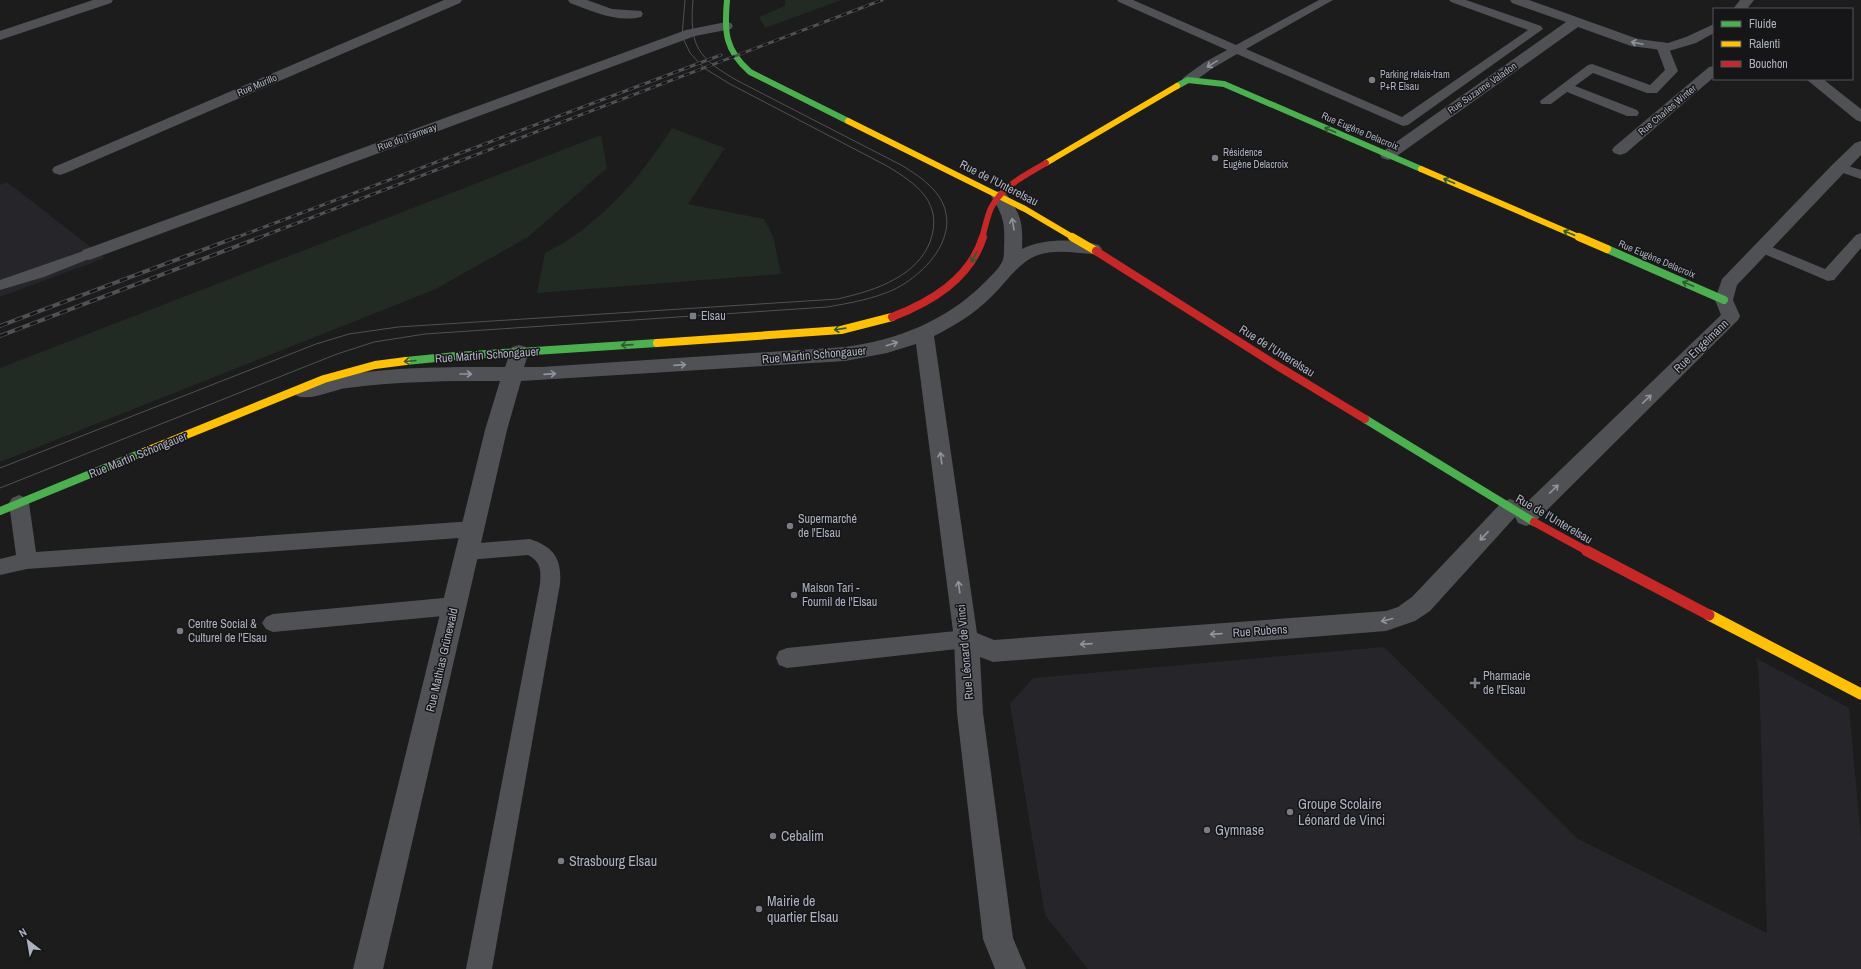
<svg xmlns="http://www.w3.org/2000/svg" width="1861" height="969" font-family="'Archivo Narrow',sans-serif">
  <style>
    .built { fill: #262529 }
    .green { fill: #212a23 }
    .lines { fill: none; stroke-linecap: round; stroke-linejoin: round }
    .lane { fill: #505155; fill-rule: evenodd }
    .street { fill: #505155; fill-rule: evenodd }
    .fast-far1 { stroke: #4caf50; stroke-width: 6 }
    .fast { stroke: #4caf50; stroke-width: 8 }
    .slow-far2 { stroke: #ffc107; stroke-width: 6 }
    .slow-far1 { stroke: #ffc107; stroke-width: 8 }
    .slow { stroke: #ffc107; stroke-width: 11 }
    .jam-far2 { stroke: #c62828; stroke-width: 6 }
    .jam-far1 { stroke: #c62828; stroke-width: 8 }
    .jam { stroke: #c62828; stroke-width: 11 }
    .tram { stroke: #505154; stroke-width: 1 }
    .rail-far1-casing { stroke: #505154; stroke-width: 3 }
    .rail-casing { stroke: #505154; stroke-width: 4 }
    .rail-far1 { stroke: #161619; stroke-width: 2; stroke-dasharray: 6; stroke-linecap: butt }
    .rail { stroke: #161619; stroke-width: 2.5; stroke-dasharray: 8; stroke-linecap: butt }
    .oneway { stroke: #90949e }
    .oneway2 { stroke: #2e5b32 }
    .poi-dot { fill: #7a7d85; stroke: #161619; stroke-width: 1.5 }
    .labels { text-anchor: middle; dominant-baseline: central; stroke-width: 3; stroke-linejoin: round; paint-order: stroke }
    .far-poi-label { font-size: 10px; fill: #acb1be; stroke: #161619; text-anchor: start }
    .far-street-label { font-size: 10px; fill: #acb1be; stroke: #161619 }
    .street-label { font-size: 12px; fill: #acb1be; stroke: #161619 }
    .poi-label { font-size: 12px; fill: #acb1be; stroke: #161619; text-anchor: start }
    .near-poi-label { font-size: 14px; fill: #acb1be; stroke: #161619; text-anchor: start }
  </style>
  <rect width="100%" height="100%" fill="#1c1c1c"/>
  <path class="built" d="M7,182L105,258L0,297V185Z
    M1384,647L1578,839L1767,933L1759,675L1756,658L1849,708L1861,839V969H1088L1045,915L1010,704L1033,678Z"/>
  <path class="green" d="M785,0H841L765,28L759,17L785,6Z
    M672,128L725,148L688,204L764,219L773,236L781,274L537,293L545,253C598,227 641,177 672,128Z
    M601,135L607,168L528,237L436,289L0,462V368Z"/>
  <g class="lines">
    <path class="lane" d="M1117,0H1133L1236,45L1319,0H1333L1246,49L1402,117L1528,30L1451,2L1449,0H1466L1541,26L1543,29L1408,125L1403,126L1237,54L1213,68L1192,83H1184L1182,80L1184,77L1205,62L1227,50L1119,2Z
      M1662,42L1668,46L1678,71L1657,93H1647L1593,73L1575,86L1637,110L1639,113L1637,116H1627L1567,92L1551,104H1541L1540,101L1588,65L1592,64L1650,85L1665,70L1656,46Z
      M1839,163L1861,170V179L1834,170L1832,167L1834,164Z
      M1861,233V248L1834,280L1828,281L1757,251L1754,248L1757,245L1762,243L1767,245L1825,269L1856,235Z
      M89,249L94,251L97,254L94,257L44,277L0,290V280Z
      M19,495L26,498L29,503L36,552L473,521L480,523L483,529L480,535L473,537L27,569L0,575V559L16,555L9,503L12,498Z
      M530,539C554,547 562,559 560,584L492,969H466L540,584C541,570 541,562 528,555L467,560L460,558L457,552L460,546L467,544Z
      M454,597L461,600L464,606L461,612L454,615L273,632L266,629L262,623L266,617L273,614Z
      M966,630L974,632L977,639L974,646L966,648L787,668L779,665L776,658L779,651L787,648Z"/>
    <path class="street" d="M93,0H113L111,3L0,40V31Z
      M444,0H462L460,3L66,173L60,175L54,173L52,170L54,167Z
      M568,0H587L612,9L641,11L643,14L641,17C617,23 592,11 570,3Z
      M1510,0H1529L1638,39L1668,43L1686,37L1714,24V33L1696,43L1669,51L1631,46L1578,27L1394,158L1388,160L1382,158L1380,155L1382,152L1566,22L1512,3Z
      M1740,0H1754L1747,9H1733Z
      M726,22L731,23L733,26L731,29L695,36L95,258L89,260L83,258L80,254L83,250L686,30Z
      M1714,66V77L1626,153L1620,155L1614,153L1612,150L1614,147L1709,67Z
      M1806,79H1823L1861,109V122L1856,120Z
      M1861,141V155L1737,285L1733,300L1740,316L1738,320L1534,523L1526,526L1518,523L1515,517L1430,611L1415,621L1386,631L993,662L980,657L983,713L1013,938L1026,969H995L983,939L957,713L954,639L916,344L887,353L845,361L521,381L507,430L383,969H353L485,430L500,381C450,381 398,381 347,388C331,390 313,401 297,396L294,391L297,386C364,366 435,367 505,367L512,347L519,345L526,347L529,352L524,367H541L845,347C897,340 946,321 984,283C990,277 998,270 1002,262C1004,258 1004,253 1004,247C1005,224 1004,216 991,196L993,192L999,191L1005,192C1021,215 1023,221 1022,249C1045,238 1075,239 1099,245L1102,249L1099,253L1093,254C1076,253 1055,249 1038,255C1017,263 1006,283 990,298C974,314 954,326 934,336L977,633L994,640L1386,611L1398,607L1412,597L1502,502L1510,499L1518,502L1521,508L1721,315L1715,300L1722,279L1833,164L1855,143Z"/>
    <path class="fast-far1" d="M727,0C724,32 725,50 750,72L848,121
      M1177,86L1188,80L1224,84L1421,169"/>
    <path class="fast" d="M1607,249L1724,300
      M406,361L456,356L657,343
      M1365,419L1534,522
      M0,511L144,452"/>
    <path class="slow-far2" d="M848,121L1025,209L1074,238
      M1046,163L1177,86
      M1421,169L1581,238"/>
    <path class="slow-far1" d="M1072,237L1096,251
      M1579,237L1607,249
      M657,343L841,330L892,317
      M144,452L324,379L375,365L406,361"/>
    <path class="slow" d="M1709,615L1861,694"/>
    <path class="jam-far2" d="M982,238C985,228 987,217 991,208C1002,186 1026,175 1046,163"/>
    <path class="jam-far1" d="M1096,251L1276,365L1365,419
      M892,317C931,302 970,279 983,237
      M1534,522L1589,552"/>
    <path class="jam" d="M1587,551L1709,615"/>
    <path class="tram" d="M0,468L316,344L349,334L398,327L838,299C858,294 878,289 895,279C910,271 924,258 930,242C944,203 917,184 887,166L730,84L704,68L690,53L682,36L685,0
      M0,488L337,354L374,342L425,334L827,307C850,303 874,299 895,289C926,273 962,235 940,198C931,184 917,175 903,166L738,81C698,58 689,47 693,0"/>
    <defs>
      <path id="rail-far1" d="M235,238L721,55
        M258,238L882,0"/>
      <path id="rail" d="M0,326L237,237
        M0,336L261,237"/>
    </defs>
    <use href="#rail-far1" class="rail-far1-casing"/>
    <use href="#rail" class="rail-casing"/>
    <use href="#rail-far1" class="rail-far1"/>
    <use href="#rail" class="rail"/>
  </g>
  <defs><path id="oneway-shaft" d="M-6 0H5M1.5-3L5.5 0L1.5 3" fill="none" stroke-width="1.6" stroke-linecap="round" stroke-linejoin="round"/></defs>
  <g class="oneway">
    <use href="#oneway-shaft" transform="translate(1637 43) rotate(-168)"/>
    <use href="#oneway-shaft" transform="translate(1212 64) rotate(149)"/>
    <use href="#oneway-shaft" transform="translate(1013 224) rotate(-100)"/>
    <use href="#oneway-shaft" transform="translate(892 344) rotate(-18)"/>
    <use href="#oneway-shaft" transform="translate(680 365) rotate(-4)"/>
    <use href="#oneway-shaft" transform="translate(466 374)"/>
    <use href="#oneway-shaft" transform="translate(550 374) rotate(-4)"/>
    <use href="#oneway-shaft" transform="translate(1647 399) rotate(-44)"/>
    <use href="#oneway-shaft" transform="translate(941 458) rotate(-98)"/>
    <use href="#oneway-shaft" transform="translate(1554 489) rotate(-44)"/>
    <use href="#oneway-shaft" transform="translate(1484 536) rotate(133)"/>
    <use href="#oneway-shaft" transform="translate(959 587) rotate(-98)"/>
    <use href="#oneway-shaft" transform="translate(1387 620) rotate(166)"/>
    <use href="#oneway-shaft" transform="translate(1216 634) rotate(176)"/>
    <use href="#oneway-shaft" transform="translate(1086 644) rotate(176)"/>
  </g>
  <g class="oneway2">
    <use href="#oneway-shaft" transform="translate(1330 130) rotate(-157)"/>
    <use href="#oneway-shaft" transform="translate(1449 181) rotate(-157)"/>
    <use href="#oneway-shaft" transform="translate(1569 233) rotate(-157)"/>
    <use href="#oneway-shaft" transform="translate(974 257) rotate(119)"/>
    <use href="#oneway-shaft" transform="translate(1688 284) rotate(-157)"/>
    <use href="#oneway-shaft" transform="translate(840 329) rotate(172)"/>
    <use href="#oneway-shaft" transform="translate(627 345) rotate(176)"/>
    <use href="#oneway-shaft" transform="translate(410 361) rotate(175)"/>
  </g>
  <g class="poi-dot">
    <circle cx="1372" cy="80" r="4"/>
    <circle cx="1215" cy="158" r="4"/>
    <rect x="689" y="312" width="8" height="8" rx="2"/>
    <circle cx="790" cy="526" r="4"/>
    <circle cx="794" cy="595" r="4"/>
    <circle cx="180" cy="631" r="4"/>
    <path d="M1473 677h4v4h4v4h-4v4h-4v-4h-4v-4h4z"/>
    <circle cx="1290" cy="812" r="4"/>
    <circle cx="1207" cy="830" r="4"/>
    <circle cx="773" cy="836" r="4"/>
    <circle cx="561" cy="861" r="4"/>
    <circle cx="759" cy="909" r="4"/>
  </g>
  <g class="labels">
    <g class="far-poi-label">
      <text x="1380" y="74">Parking relais-tram<tspan x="1380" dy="12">P+R Elsau</tspan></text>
      <text x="1223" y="152">Résidence<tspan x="1223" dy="12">Eugène Delacroix</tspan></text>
    </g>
    <g class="far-street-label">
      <text transform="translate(257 85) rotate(-23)">Rue Murillo</text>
      <text transform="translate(1482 88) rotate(-35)">Rue Suzanne Valadon</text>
      <text transform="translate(1667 110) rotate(-40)">Rue Charles Winter</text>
      <text transform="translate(1360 131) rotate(23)">Rue Eugène Delacroix</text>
      <text transform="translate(407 137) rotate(-20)">Rue du Tramway</text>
      <text transform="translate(1657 259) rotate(23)">Rue Eugène Delacroix</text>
    </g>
    <g class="street-label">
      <text transform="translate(999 183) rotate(27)">Rue de l'Unterelsau</text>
      <text transform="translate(1701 346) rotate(-44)">Rue Engelmann</text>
      <text transform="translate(1277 351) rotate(32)">Rue de l'Unterelsau</text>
      <text transform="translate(487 355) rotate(-4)">Rue Martin Schongauer</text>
      <text transform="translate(814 355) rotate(-5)">Rue Martin Schongauer</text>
      <text transform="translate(138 455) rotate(-22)">Rue Martin Schongauer</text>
      <text transform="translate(1554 519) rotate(30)">Rue de l'Unterelsau</text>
      <text transform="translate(1260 631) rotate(-4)">Rue Rubens</text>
      <text transform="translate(965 652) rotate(-95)">Rue Léonard de Vinci</text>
      <text transform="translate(442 660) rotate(-77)">Rue Mathias Grünewald</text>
    </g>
    <g class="poi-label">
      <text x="701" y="316">Elsau</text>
      <text x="798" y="519">Supermarché<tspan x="798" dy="14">de l'Elsau</tspan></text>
      <text x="802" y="588">Maison Tari -<tspan x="802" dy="14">Fournil de l'Elsau</tspan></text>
      <text x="188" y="624">Centre Social &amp;<tspan x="188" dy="14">Culturel de l'Elsau</tspan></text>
      <text x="1483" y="676">Pharmacie<tspan x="1483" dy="14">de l'Elsau</tspan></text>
    </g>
    <g class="near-poi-label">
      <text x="1298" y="804">Groupe Scolaire<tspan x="1298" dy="16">Léonard de Vinci</tspan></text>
      <text x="1215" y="830">Gymnase</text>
      <text x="781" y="836">Cebalim</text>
      <text x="569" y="861">Strasbourg Elsau</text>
      <text x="767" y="901">Mairie de<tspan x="767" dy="16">quartier Elsau</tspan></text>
    </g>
  </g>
  <rect x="1713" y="8" width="140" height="72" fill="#161619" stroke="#52545b"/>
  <rect x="1721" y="21" width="20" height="6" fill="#4caf50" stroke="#52545b"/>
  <text x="1749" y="28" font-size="12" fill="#acb1be">Fluide</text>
  <rect x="1721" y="41" width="20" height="6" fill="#ffc107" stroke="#52545b"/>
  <text x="1749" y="48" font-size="12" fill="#acb1be">Ralenti</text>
  <rect x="1721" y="61" width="20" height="6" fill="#c62828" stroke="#52545b"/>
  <text x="1749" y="68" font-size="12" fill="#acb1be">Bouchon</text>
  <g transform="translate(28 941) rotate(329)" stroke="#161619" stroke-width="3" paint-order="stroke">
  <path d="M0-3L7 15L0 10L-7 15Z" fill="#acb1be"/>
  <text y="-6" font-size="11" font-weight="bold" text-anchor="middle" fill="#acb1be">N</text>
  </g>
</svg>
